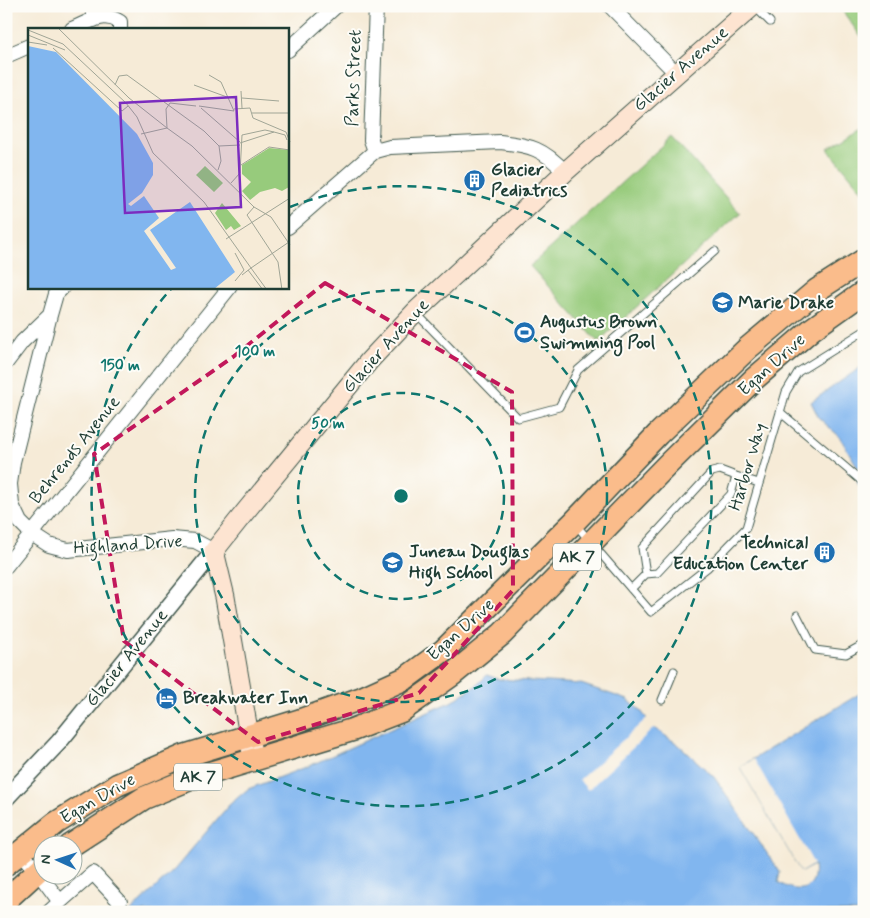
<svg xmlns="http://www.w3.org/2000/svg" width="870" height="918" font-family="Mynerve,sans-serif">
  <style>
    .park { fill: #97cb7c; stroke: #5b8458 }
    .water { fill: #81b6ef; stroke: #507a92 }
    .pier { fill: #f6ebd7 }
    .lines { fill: none; stroke-linecap: round; stroke-linejoin: round }
    .service-casing { stroke: #3f574c; stroke-width: 9 }
    .minor-casing { stroke: #3f574c; stroke-width: 16 }
    .tertiary-casing { stroke: #3f574c; stroke-width: 19 }
    .secondary-casing { stroke: #3f574c; stroke-width: 21 }
    .trunk-casing { stroke: #3f574c; stroke-width: 25 }
    .service { stroke: #fff; stroke-width: 7 }
    .minor { stroke: #fff; stroke-width: 14 }
    .tertiary { stroke: #fff; stroke-width: 16 }
    .secondary { stroke: #fde4d1; stroke-width: 19 }
    .trunk { stroke: #fabc8b; stroke-width: 22 }
    .marked { fill: none; stroke: #c2185b; stroke-width: 4; stroke-dasharray: 10 6; stroke-linejoin: round }
    .ring { fill: none; stroke: #0f766e; stroke-width: 2.5; stroke-dasharray: 9 6 }
    .labels { text-anchor: middle; dominant-baseline: central; stroke-width: 4; stroke-linejoin: round; paint-order: stroke }
    .shield { fill: #fdfcf7; stroke: #62766e; stroke-width: 1 }
    .shield-label { font-size: 16px; font-weight: bold; fill: #1f3d34 }
    .street-label { font-size: 18px; fill: #1f3d34; stroke: #fdfcf7 }
    .poi-label { font-size: 18px; font-weight: bold; fill: #1f3d34; stroke: #fdfcf7; text-anchor: start }
    .inset-road { fill: none; stroke: #a0a596; stroke-width: 1 }
    .view { fill: #7b2cbf; fill-opacity: 0.15; stroke: #7b2cbf; stroke-width: 2.5 }
    .inset-edge { fill: none; stroke: #1f3d34; stroke-width: 2.5 }
    .centre { fill: #0f766e; stroke: #fdfcf7; stroke-width: 2.5 }
    .ring-label { font-size: 15px; text-anchor: middle; font-weight: bold; fill: #0f766e; stroke: #fdfcf7; stroke-width: 4; stroke-linejoin: round; paint-order: stroke }
  </style>
  <rect width="100%" height="100%" fill="#fdfcf7"/>
  <filter id="ink" filterUnits="userSpaceOnUse"><feTurbulence type="fractalNoise" baseFrequency=".02" numOctaves="2"/><feDisplacementMap in="SourceGraphic" scale="10" xChannelSelector="R" yChannelSelector="G"/><feConvolveMatrix kernelMatrix="1 2 1 2 8 2 1 2 1" color-interpolation-filters="sRGB"/></filter>
  <filter id="wash" filterUnits="userSpaceOnUse"><feTurbulence type="fractalNoise" baseFrequency=".0096" numOctaves="4" result="noise"/><feDisplacementMap in="SourceGraphic" scale="20" xChannelSelector="R" yChannelSelector="G"/><feGaussianBlur stdDeviation="1.12" result="paint"/><feColorMatrix in="noise" values="0 0 0 0 0 0 0 0 0 0 0 0 0 0 0 0 0 1.4 0 .05"/><feComposite in="paint" operator="in"/></filter>
  <g filter="url(#wash)">
    <rect width="100%" height="100%" fill="#f6ebd7"/>
    <path class="park" d="M839,6H864V36L861,37Z
      M864,127V193L828,149Z
      M672,137L740,213L598,342L530,266Z"/>
    <path class="water" d="M864,365V493L857,482L863,476L839,436L819,418L811,402Z
      M487,675L498,679L581,684L628,700L641,711L654,728L679,745L714,777L780,872L778,882C797,895 818,891 814,865L801,872L740,767L864,691V912H130L175,869L229,805L248,789L309,766L451,702L477,685Z"/>
    <path class="pier" d="M648,715L659,728H654L588,790L579,780L647,718Z
      M754,759L814,864L801,872L740,767Z"/>
  </g>
  <g filter="url(#ink)">
    <g class="lines">
      <defs>
        <path id="service" d="M754,6L770,22
          M416,313L518,418L559,407L578,370L715,251
          M780,412L864,483
          M576,525L651,612L707,568L746,528L786,392L798,372L864,331
          M646,574L642,548L712,472L720,470L736,476L759,483
          M631,589L646,574L657,573L731,494L736,476
          M797,615L815,650L846,654L864,644
          M662,700L674,671"/>
        <path id="minor" d="M92,6L94,20
          M610,6L676,73
          M72,29C89,22 103,11 120,22V29
          M288,50L336,6
          M6,56L29,46
          M375,151L371,140L376,6
          M288,227L375,151L390,147L500,142C530,145 544,149 565,172
          M50,315L13,462L10,484L12,505L20,522L32,534L49,545L68,550L172,539L195,541L214,551
          M6,363L22,342L50,315L56,294L62,288
          M6,566L229,288
          M21,852L37,871L60,902L49,912
          M60,902L93,873L120,902"/>
        <path id="tertiary" d="M6,798L59,742L214,551"/>
        <path id="secondary" d="M253,759L225,597L214,551L245,512L369,361L415,312L565,172L753,6"/>
        <path id="trunk" d="M70,846L144,798L190,779L352,730L401,711L453,674L502,634L668,464L754,379L812,329L864,292
          M6,864L56,823L117,785L184,756L298,721L362,698L406,678L444,650L574,522L658,434L748,348L817,290L864,260
          M6,900L42,867"/>
      </defs>
      <use href="#service" class="service-casing"/>
      <use href="#minor" class="minor-casing"/>
      <use href="#tertiary" class="tertiary-casing"/>
      <use href="#secondary" class="secondary-casing"/>
      <use href="#trunk" class="trunk-casing"/>
      <use href="#service" class="service"/>
      <use href="#minor" class="minor"/>
      <use href="#tertiary" class="tertiary"/>
      <use href="#secondary" class="secondary"/>
      <use href="#trunk" class="trunk"/>
    </g>
  </g>
  <path class="marked" d="M325,283L512,392L513,590L419,693L258,742L124,641L94,454L233,357Z"/>
  <g class="ring">
    <circle cx="401" cy="496" r="103"/>
    <circle cx="401" cy="496" r="206"/>
    <path d="M290 207A310 310 0 1 1 171 289"/>
  </g>
  <defs>
    <symbol id="building-disc" viewBox="-11 -11 22 22"><circle r="9.5" fill="#1f6fb2" stroke="#fdfcf7"/><path d="M-4-6H4V6H1V3H-1V6H-4ZM-2.5-4.3h1.7v1.8h-1.7ZM.8-4.3h1.7v1.8H.8ZM-2.5-1h1.7V.8h-1.7ZM.8-1h1.7V.8H.8Z" fill="#fff"/></symbol>
    <symbol id="school-disc" viewBox="-11 -11 22 22"><circle r="9.5" fill="#1f6fb2" stroke="#fdfcf7"/><path d="M0-5L7-2L0 1L-7-2ZM-4 1L0 2.5L4 1V4Q0 6-4 4Z" fill="#fff"/></symbol>
    <symbol id="stadium-disc" viewBox="-11 -11 22 22"><circle r="9.5" fill="#1f6fb2" stroke="#fdfcf7"/><path d="M0-5a6.5 5 0 1 0 0 10a6.5 5 0 1 0 0-10ZM-3.5-1.8h7v3.6h-7Z" fill="#fff"/></symbol>
    <symbol id="hotel-disc" viewBox="-11 -11 22 22"><circle r="9.5" fill="#1f6fb2" stroke="#fdfcf7"/><path d="M-6-4.5h1.5V1H6V5H4.5V3h-9V5H-6ZM-4 0a1.8 1.8 0 1 1 3.6 0ZM.5 0V-2.5h3Q6-2.5 6 0Z" fill="#fff"/></symbol>
  </defs>
  <g fill-rule="evenodd">
    <use href="#building-disc" x="462" y="168" width="25" height="25"/>
    <use href="#school-disc" x="710" y="290" width="25" height="25"/>
    <use href="#stadium-disc" x="512" y="320" width="25" height="25"/>
    <use href="#building-disc" x="812" y="540" width="25" height="25"/>
    <use href="#school-disc" x="380" y="550" width="25" height="25"/>
    <use href="#hotel-disc" x="154" y="686" width="25" height="25"/>
  </g>
  <g class="labels">
    <g class="shield">
      <rect x="553" y="543.5" width="48" height="27" rx="4"/>
      <rect x="174" y="763.5" width="48" height="27" rx="4"/>
    </g>
    <g class="shield-label">
      <text x="577" y="557">AK 7</text>
      <text x="198" y="777">AK 7</text>
    </g>
    <g class="street-label">
      <text transform="translate(681 69) rotate(-41)">Glacier Avenue</text>
      <text transform="translate(354 78) rotate(-88)">Parks Street</text>
      <text transform="translate(386 346) rotate(-48)">Glacier Avenue</text>
      <text transform="translate(772 365) rotate(-42)">Egan Drive</text>
      <text transform="translate(75 450) rotate(-51)">Behrends Avenue</text>
      <text transform="translate(748 467) rotate(-73)">Harbor Way</text>
      <text transform="translate(128 545) rotate(-4)">Highland Drive</text>
      <text transform="translate(461 630) rotate(-42)">Egan Drive</text>
      <text transform="translate(127 658) rotate(-51)">Glacier Avenue</text>
      <text transform="translate(98 799) rotate(-30)">Egan Drive</text>
    </g>
    <g class="poi-label">
      <text x="491" y="170">Glacier<tspan x="491" dy="21">Pediatrics</tspan></text>
      <text x="738" y="303">Marie Drake</text>
      <text x="540" y="322">Augustus Brown<tspan x="540" dy="21">Swimming Pool</tspan></text>
      <text x="808" y="543" text-anchor="end">Technical<tspan x="808" dy="21">Education Center</tspan></text>
      <text x="409" y="552">Juneau Douglas<tspan x="409" dy="21">High School</tspan></text>
      <text x="183" y="698">Breakwater Inn</text>
    </g>
  </g>
  <g transform="translate(28 28)">
    <rect width="261" height="261" fill="#f6ebd7"/>
    <path d="M241,120L261,122V159L254,163L247,160L232,164L222,172L214,163L223,154L214,146V137Z" fill="#97cb7c"/>
    <path d="M177,138L195,155L186,164L168,147ZM194,175L213,198L206,202L203,198L198,202L187,185Z" fill="#97cb7c"/>
    <path d="M0,18L28,24L109,106L125,135V147L114,165L100,176L103,178L116,168L131,190L116,203L143,242L148,240L122,202L162,174L207,244L186,261H0Z" fill="#81b6ef"/>
    <path class="inset-road" d="M30,0L101,70L139,100L138,81L142,75L168,78M0,2L35,16L98,75L109,89L125,125L176,174L223,240M0,7L37,22M0,14L19,17M25,20L94,83L100,78M87,57L91,48L99,47L176,103L191,118L193,133L190,142M166,57L199,69M213,63L214,80M214,70L251,73M171,78L206,83L193,54L181,47M173,80L212,114M206,81L222,80L225,90L258,104L262,114M224,85H262M113,106L139,100L164,118L226,179L243,189L262,217M212,115L246,104L257,107L259,112M191,118L212,117M213,137L241,119L262,122M203,155L212,145L214,107L237,102L246,104M226,179L219,187L250,234L254,262M198,211L262,170M223,240L261,214M220,242L235,262M214,247L223,240L239,262M207,253L216,242L207,225"/>
    <path class="view" d="M208,69L213,179L97,185L92,75Z"/>
    <rect width="261" height="261" class="inset-edge"/>
  </g>
  <circle cx="401" cy="496" r="8" class="centre"/>
  <g class="ring-label">
    <text x="255" y="356">100 m</text>
    <text x="120" y="370">150 m</text>
    <text x="328" y="428">50 m</text>
  </g>
  <rect width="870" height="918" fill="none" stroke="#fdfcf7" stroke-width="25"/>
  <g transform="translate(58 860) rotate(273)"><circle r="24" fill="#fdfcf7" stroke="#a4b0a9"/>
  <path d="M0-4L9 19L0 12L-9 19Z" fill="#1f6fb2"/>
  <text y="-8" font-size="14" font-weight="bold" text-anchor="middle" fill="#1f3d34">N</text>
  </g>
</svg>
